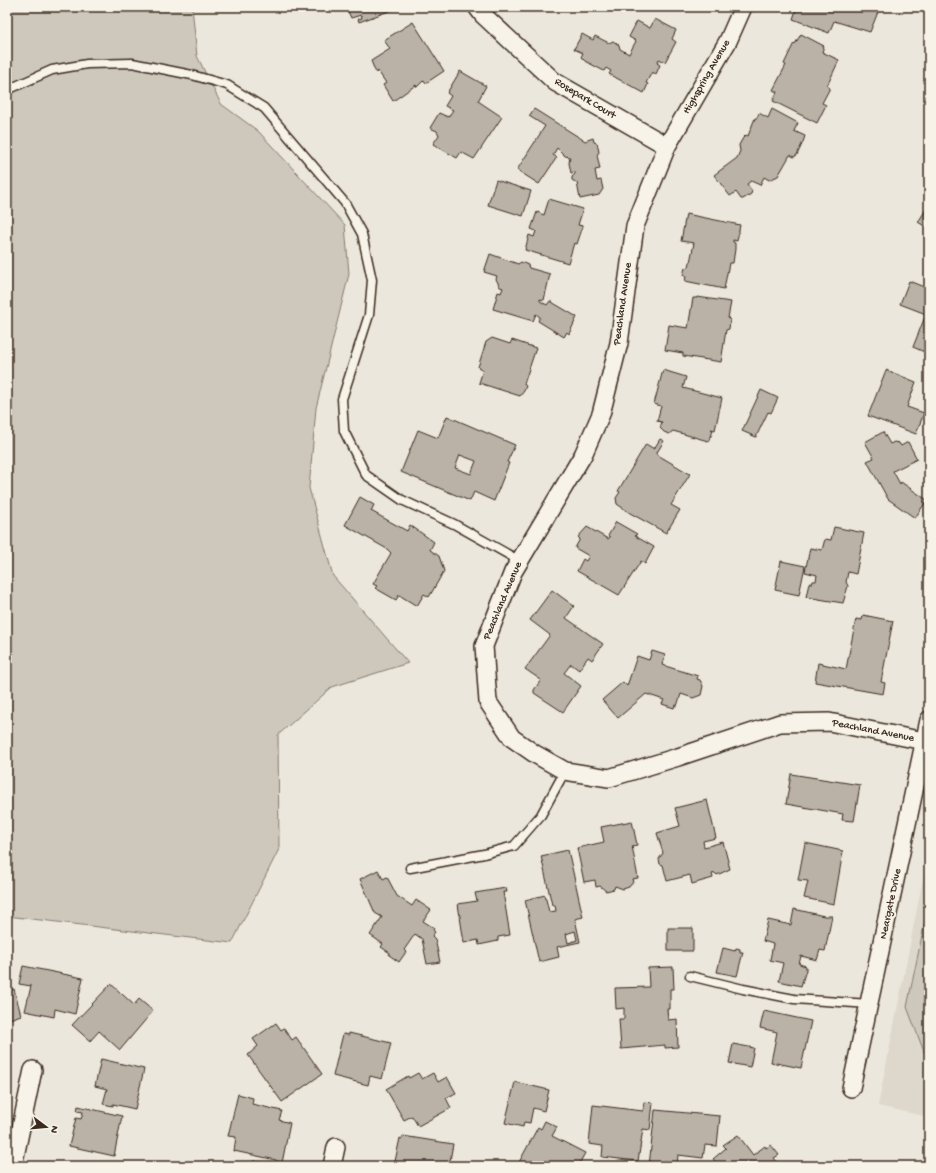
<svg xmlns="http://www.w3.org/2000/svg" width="936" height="1173" font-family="'Gochi Hand',sans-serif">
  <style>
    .built { fill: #ddd7cc }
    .green { fill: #cec8bc; stroke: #84796d }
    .building { fill: #bab2a7; stroke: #3b2a1e; fill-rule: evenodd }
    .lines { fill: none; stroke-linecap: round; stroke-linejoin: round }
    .lane-casing { stroke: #3b2a1e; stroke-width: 11 }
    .street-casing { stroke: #3b2a1e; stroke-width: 20 }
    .lane { stroke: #f7f3e8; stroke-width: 8 }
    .street { stroke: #f7f3e8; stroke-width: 17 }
    .labels { text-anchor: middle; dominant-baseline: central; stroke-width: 4; stroke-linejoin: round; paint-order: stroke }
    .street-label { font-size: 11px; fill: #3b2a1e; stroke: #f7f3e8 }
  </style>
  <rect width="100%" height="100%" fill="#ece7dc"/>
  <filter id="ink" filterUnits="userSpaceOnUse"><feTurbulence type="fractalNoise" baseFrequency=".025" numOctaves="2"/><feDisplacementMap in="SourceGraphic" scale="8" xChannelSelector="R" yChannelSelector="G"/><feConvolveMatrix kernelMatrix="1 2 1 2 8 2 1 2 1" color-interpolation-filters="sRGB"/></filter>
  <g filter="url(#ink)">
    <path class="built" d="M929,848V1117L878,1106Z"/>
    <path class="green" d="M7,7H192L197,56L221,104L258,131L345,225L349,274L316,408L309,488L333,576L408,663L332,687L278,735L279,849L232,943L7,916Z
      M929,902V1065L907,1007Z"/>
    <path class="building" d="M346,7H400L359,22L358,19L362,18L361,15L351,18Z
      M797,7H868L878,12L870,32L834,21L829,33L793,19Z
      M655,19L676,30L672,39L676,42L665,62L659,59L657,63L660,65L656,74L652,72L646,83L648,84L644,93L609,74L611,71L606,68L604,71L585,61L581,57L583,53L574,49L582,34L593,40L595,36L609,43L613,41L619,45L620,49L629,54L636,41L629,37L637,21L650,28Z
      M413,22L444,71L426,83L424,80L417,87L416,85L393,101L383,85L386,83L378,71L376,73L371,61L390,49L384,40Z
      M801,34L824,46L822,52L839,60L827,86L830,88L822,103L826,105L817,123L773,101L777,92L773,90L786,65L784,64L794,43L795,44Z
      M460,71L486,86L478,101L502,117L474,159L461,152L457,158L433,144L439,135L437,131L430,128L439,113L448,117L453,110L445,106L451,96L447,93Z
      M534,109L585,141L593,138L594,142L597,143L599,152L597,155L600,169L595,170L597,181L601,180L603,189L599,195L580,199L577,183L572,180V177L575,174V172L571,173L569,163L570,157L565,156L557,148L553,155L557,157L539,184L517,170L545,126L529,116Z
      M772,109L798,123L794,131L805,136L803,142L797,155L794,157L790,155L778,176L769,180L764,177L760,185L751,181L747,184L752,191L751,194L743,199H741L736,192L730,196L714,175L737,158L740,151L739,145L743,138L746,135L748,136L755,118H757L759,113L768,118Z
      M496,180L531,191L523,216L488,205Z
      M549,199L583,209L578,225L583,226L577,244L574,243L568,263L525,250L529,235L534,237L536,231L531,229L537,212L544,215Z
      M929,205V229L918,222Z
      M686,214L740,225L737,241L733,240V242L735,243V249L733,263H729L724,289L685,281L686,277L683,275L685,268L689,267L694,243L681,241Z
      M490,254L518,264L521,262L528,265L529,268L550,274L544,300L540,299V301L547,305L550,301L577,317L569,334L567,332L564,337L538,321L540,317L536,314L533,321L493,309L498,292L501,293L503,288L500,287L496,279L497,276L484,272Z
      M909,281L929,289V354L913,347L926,314L900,304Z
      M697,297L731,302L728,318L730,320L729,329L726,330L721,362L683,356V353L665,350L669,325L688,328L693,298H697Z
      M492,338L510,344L512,340L536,348L524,384L526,386L524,391L520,396L479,383L483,370L478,367L486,342Z
      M663,370L686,377L683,388L722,398L715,430L711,429L713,431L711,436L708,441L673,431L669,434L664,432L660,428L662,422L657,421L661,406L654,404Z
      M886,370L916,382L907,407L924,413L916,434L868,416Z
      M761,390L778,398L771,413L768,412L756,437L742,431Z
      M447,416L515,445L507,462L509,463L494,501L474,492L470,501L401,472L418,430L438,438ZM460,455L476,461L471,474L455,468Z
      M883,432L890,444L894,442L899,443L901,446L908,442L917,459L893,471L900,484L901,482L927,500L915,518L888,499L867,461L874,458L865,442Z
      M660,439L664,441L656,454L690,474L671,505L680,510L666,533L630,513L617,504L616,498L620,492L618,491L646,444L654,449Z
      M360,497L374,505L371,511L407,531L410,525L434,542L430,550L439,556L444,571L429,597L424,594L417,606L399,595L396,600L375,588L377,586L373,584L391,553L387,549L345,525Z
      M616,522L637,534L635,536L654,547L645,564L641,561L619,595L577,571L583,559L586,561L589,556L575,548L580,539L578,537L587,527L608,539L610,537L608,536Z
      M834,527L864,533L856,574L848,572L846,582L848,586L843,603L806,597L809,583L812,584L813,581H816L817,575L805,572L810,548L822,550L825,539L831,540Z
      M781,561L805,566L799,595L775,590Z
      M552,590L574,606L566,618L603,644L592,660L588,657L579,670L571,664L564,673L581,686L563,712L534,693V690L541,680L525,669L550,635L530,620Z
      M863,615L893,621L881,682L885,683L883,694L815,682L818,663L846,669L856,619L862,620Z
      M652,651L665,655L662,665L698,676L697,679L700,680L703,686L701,695L693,698L681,694L677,706L675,705L674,708L662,704L664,700L646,694L618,718L602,700L623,682L627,686L637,656L649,660Z
      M791,774L860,785L854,821L842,820L843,814L786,804Z
      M707,800L716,838L703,841L704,847L723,842L730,869L717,875L715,873L712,874L713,878L692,884L690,875L667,881L663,865L660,864L659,859L663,853L657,833L680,826L675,808Z
      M632,821L637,845L632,846L638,878L632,879L633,882L629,887L623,889L615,886L614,889L606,891L600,886L596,887L595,880L584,882L577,848L604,842L601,827Z
      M805,843L843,851L834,904L804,898L808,881L798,880Z
      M568,850L583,917L575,919L580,942L557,947L559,957L539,962L525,900L545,895L549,912L556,911L555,905H552L541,856ZM575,931L577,940L568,943L566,934Z
      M378,870L383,879L387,877L397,896L412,906L416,900L431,910L423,921L434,928L433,930L435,932L432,936L435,939L440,962L427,964L422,939L415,934L404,950L406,952L399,962L389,955L390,953L381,947L383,944L370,935L382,917L375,913L360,879Z
      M506,888L507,892H503L510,935L498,937V941L479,945L478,940L464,943L458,904L477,901L475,893Z
      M794,909L824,916H832L825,951L820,950L817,960L801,956L799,964L806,966V970L801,986L779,981L783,963L770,960L773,944L763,941L768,920L791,925Z
      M668,928H693V951H668Z
      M723,948L735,951L736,948L740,949V952H743L737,976L717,972Z
      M23,966L83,978L75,1014L55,1009L54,1017L25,1011L31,986L19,984Z
      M673,967L674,989H670V1009H667L668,1020L677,1019L678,1047L665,1048V1045L621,1049L619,1019H624V1008L616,1009L615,988L649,987L648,968Z
      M111,984L134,1005L139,999L153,1011L120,1050L99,1031L90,1041L72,1025Z
      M14,989L21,1015L7,1020V991Z
      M764,1011L811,1021L801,1068L771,1062L777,1032L760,1028Z
      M276,1023L281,1030L284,1028L292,1040L296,1037L322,1074L282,1102L248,1055L258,1046L253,1039Z
      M349,1033L391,1043L382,1079L370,1076L368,1085L333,1076L343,1034L349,1035Z
      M733,1044L754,1048L750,1067L729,1063Z
      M101,1059L144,1069L135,1109L113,1104V1106L103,1104L107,1089L95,1086Z
      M418,1073L422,1079L433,1073L438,1082L447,1077L456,1093L446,1098L451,1108L418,1126L412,1116L404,1120L386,1089L408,1076L409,1078Z
      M515,1082L549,1090L544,1111L533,1108L530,1123L524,1122L523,1127L505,1123Z
      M238,1094L253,1098L252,1104L282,1111L279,1120L290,1123L282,1163L276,1161V1160L234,1151L236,1137L228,1136Z
      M644,1102L653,1103L650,1130L643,1129L638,1161L602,1157L603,1146L589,1144L593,1105L643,1111Z
      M78,1106L122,1116L114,1156L69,1146L76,1118L81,1119L83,1112L77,1111Z
      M655,1110L720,1116L717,1146L705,1145L703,1158L678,1155L677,1166H649Z
      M545,1121L557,1127L552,1136L585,1153L578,1166H517L538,1127L541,1129Z
      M738,1135L753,1155L765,1146L766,1148L771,1145L779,1155L774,1158L780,1166H719L713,1159L726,1148L723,1145Z
      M403,1136L453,1144L449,1166H394L400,1138L402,1139Z
      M253,1161L280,1166H252Z"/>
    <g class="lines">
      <defs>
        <path id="lane" d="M7,90L52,70L87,64L132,63L192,75L227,85L264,108L345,203L362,234L372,280L369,315L342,399L344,431L366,475L402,500L454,524L520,561
          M410,868L484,854L514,846L541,815L565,771
          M690,976L743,989L794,999L870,1004"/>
        <path id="street" d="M477,7L483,15L555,82L667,146
          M743,7L728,41L667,146L635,226L619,343L601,414L583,455L513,572L484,646L488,702L512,738L535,754L565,771L609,778L678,757L780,723L829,722L929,742
          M851,1088L929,720
          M13,1166L33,1070
          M332,1166L336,1147"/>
      </defs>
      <use href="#lane" class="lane-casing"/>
      <use href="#street" class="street-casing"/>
      <use href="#lane" class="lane"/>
      <use href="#street" class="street"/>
    </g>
  </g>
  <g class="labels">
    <g class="street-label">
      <text transform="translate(707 77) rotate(-60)">Highspring Avenue</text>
      <text transform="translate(585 99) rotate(31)">Rosepark Court</text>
      <text transform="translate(623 304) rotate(-82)">Peachland Avenue</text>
      <text transform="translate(503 601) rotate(-67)">Peachland Avenue</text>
      <text transform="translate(873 731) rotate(11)">Peachland Avenue</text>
      <text transform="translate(891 904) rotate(-78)">Neargate Drive</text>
    </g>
  </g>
  <rect width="936" height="1173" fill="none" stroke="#f7f3e8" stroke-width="24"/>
  <rect x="12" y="12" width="912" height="1149" fill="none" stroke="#3b2a1e" stroke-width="1.5" filter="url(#ink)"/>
  <g transform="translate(46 1127) rotate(106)" stroke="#f7f3e8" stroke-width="3" paint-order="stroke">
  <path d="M0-3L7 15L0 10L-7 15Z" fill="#3b2a1e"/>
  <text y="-6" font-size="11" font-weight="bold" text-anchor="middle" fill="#3b2a1e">N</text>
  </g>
</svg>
